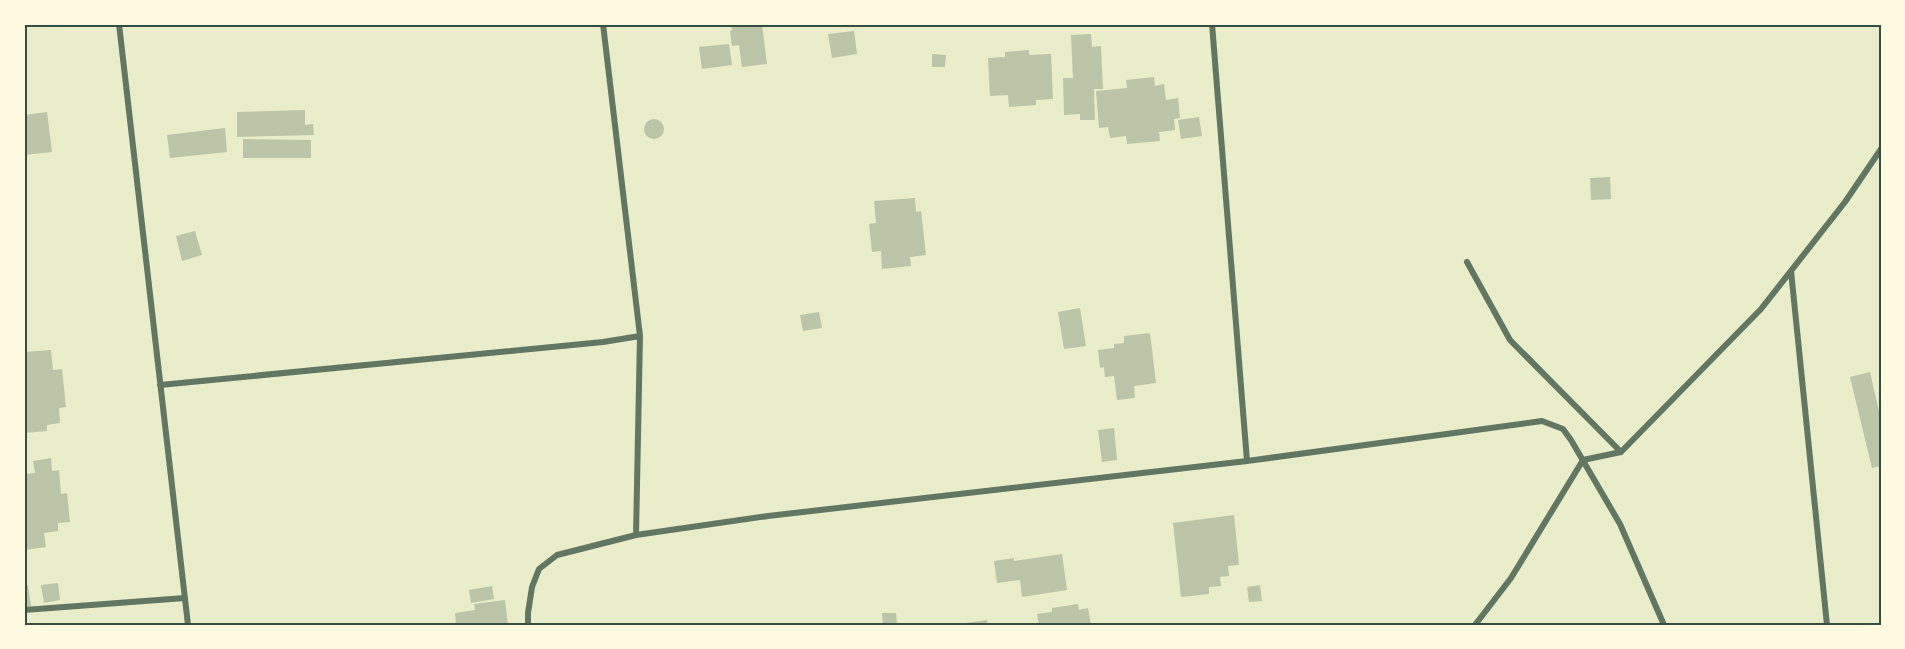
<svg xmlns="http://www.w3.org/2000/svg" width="1905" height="649" font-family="'IBM Plex Serif',serif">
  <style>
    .building { fill: #bcc5a7 }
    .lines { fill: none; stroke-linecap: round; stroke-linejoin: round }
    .minor { stroke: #617663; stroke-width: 6 }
    .neatline { fill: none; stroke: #344e41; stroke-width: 2 }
  </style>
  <rect width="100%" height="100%" fill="#e9edc9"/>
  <path class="building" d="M731,24H762L767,64L742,67L739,45L732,46L730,31L732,30Z
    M854,31L857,54L832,58L828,34Z
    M1091,34L1092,47L1101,46L1103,89H1094L1095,120H1080V114L1064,115L1063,78H1073L1071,35Z
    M729,44L732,65L702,69L699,47Z
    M1029,50V55L1051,54L1053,99L1036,100V105L1009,107L1008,95L990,96L988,58L1005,57V52Z
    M932,54L946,55L945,67H932Z
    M1154,77L1155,86L1164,84L1166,100L1178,98L1180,118L1174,119L1175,130L1159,132L1160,141L1127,144L1126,136L1110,138L1108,127L1099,128L1096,91L1127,88L1126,80Z
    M305,110V125L313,124L314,135L237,137V112Z
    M47,112L52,152L24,155V115Z
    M1199,117L1202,136L1181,139L1178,120Z
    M644 129a10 10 0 1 1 20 0a10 10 0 1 1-20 0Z
    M225,128L227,152L170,158L167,135Z
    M243,139L311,140V158H243Z
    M1610,177L1611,199L1591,200L1590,178Z
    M915,198L916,212L921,211L926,255L910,257L911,266L882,269L881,251L872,252L869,224L876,223L874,201Z
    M195,231L202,255L182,261L176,236Z
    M1080,308L1086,346L1064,349L1058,312Z
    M819,312L822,328L803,331L800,315Z
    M1150,333L1156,383L1134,386L1135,398L1117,400L1114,376L1105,377L1104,367L1100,368L1098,350L1114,348V344L1124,343V336Z
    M51,350L53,370L62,369L66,407L59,408L60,423L47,425V431L24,433V352Z
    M1870,372L1881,420V466L1872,468L1850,377Z
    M1114,428L1117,460L1102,462L1098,430Z
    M51,458L52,471L59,470L61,494L67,493L70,522L58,523V531L44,533L46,547L24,550V474L35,473L33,461Z
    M1234,515L1239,565L1228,566L1229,576L1220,577L1221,586L1209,587V594L1181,597L1173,523Z
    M1062,554L1067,590L1022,597L1020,580L997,583L994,561L1014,558V561Z
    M58,583L60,600L44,603L41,585Z
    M28,585L31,606L24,608V586Z
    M1260,585L1262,601L1249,602L1247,587Z
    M492,586L494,599L471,603L469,590Z
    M505,600L508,625H456L455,613L475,610L474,604Z
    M1078,604L1079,610L1088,608L1091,625H1039L1037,614L1052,612V608Z
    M882,613H896L897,625H883Z
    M987,620L988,625H966V623Z"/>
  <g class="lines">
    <path class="minor" d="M119,24L188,625
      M603,24L640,336L636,535
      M1212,24L1247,461
      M1467,262L1510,340L1621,452
      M1791,271L1827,625
      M160,385L603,342L640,336
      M24,610L185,598
      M528,625V613L532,587L539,569L557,555L636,535L768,516L1247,461L1542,421L1563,429L1571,440L1620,524L1664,625
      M1475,625L1511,578L1583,460L1621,452L1761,309L1845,202L1881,149"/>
  </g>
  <rect width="1905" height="649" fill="none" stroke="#fefae0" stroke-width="51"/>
  <rect x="26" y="26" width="1854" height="598" class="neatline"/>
</svg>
